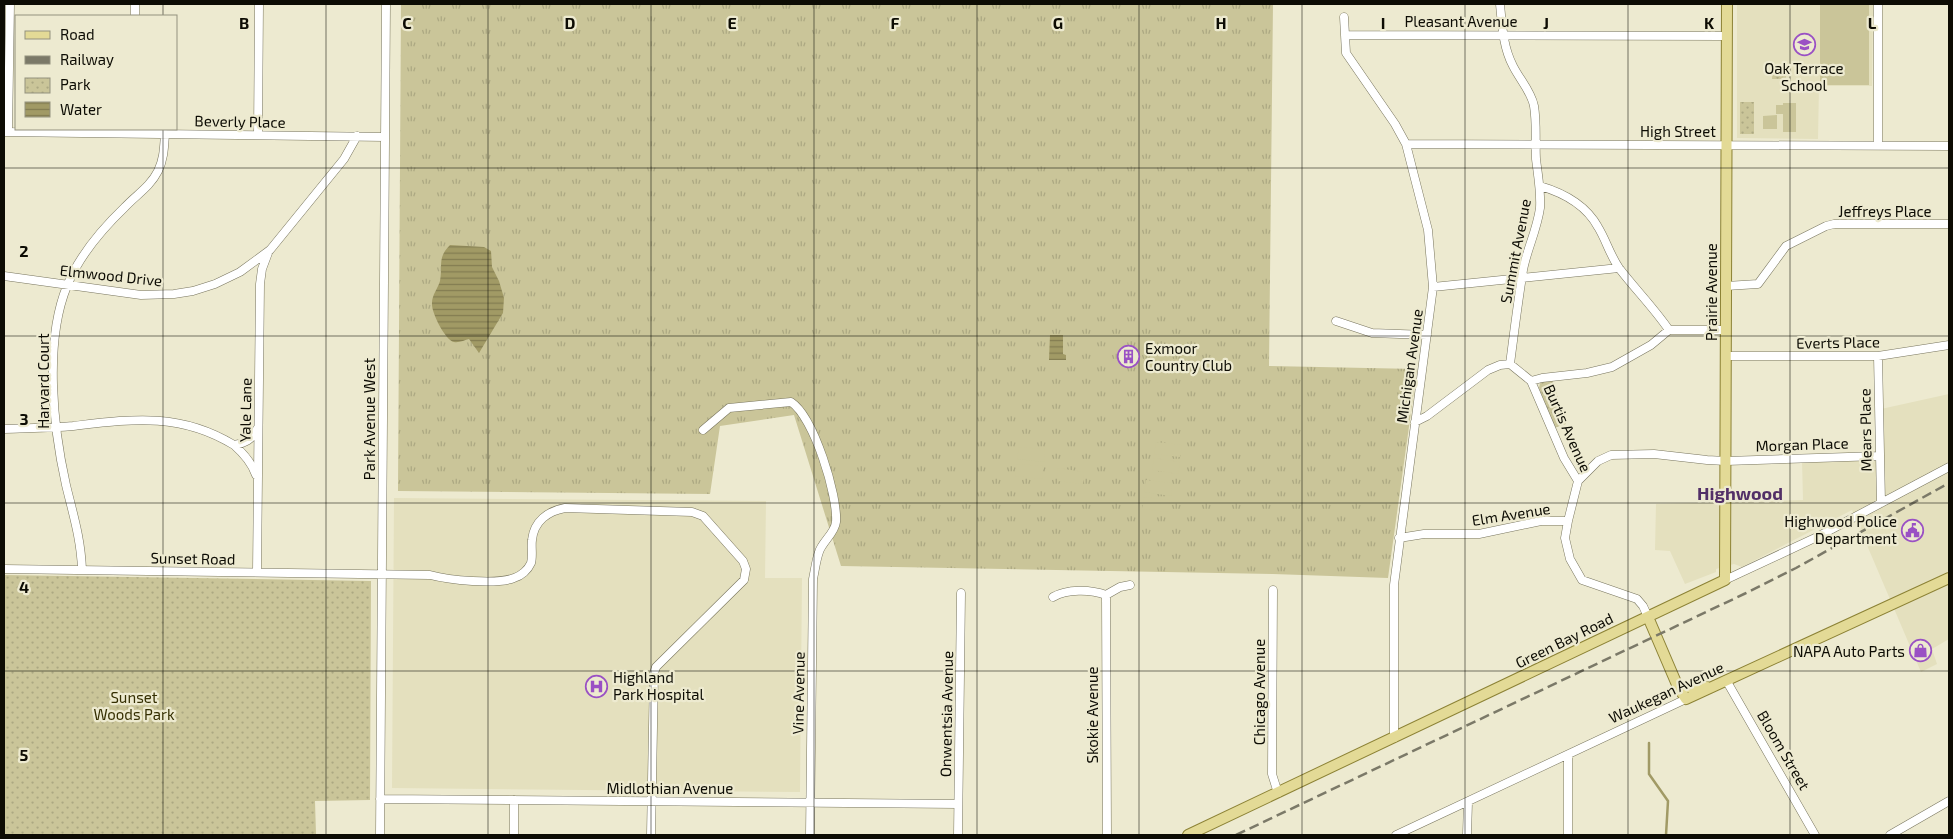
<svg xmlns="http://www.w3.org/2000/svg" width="1953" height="839" font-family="'Exo 2',sans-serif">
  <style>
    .built { fill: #e4e0be }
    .grass { fill: url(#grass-tufts) }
    .park { fill: url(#park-dots) }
    .pitch { fill: #cac599 }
    .water { fill: url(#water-rules) }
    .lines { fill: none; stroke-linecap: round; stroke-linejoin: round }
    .stream { stroke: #a19a65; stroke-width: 2.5 }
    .minor-casing { stroke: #78755e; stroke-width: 9 }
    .major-casing { stroke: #8c8235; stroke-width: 12 }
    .minor { stroke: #fff; stroke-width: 8 }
    .major { stroke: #e3da96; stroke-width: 10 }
    .rail { stroke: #7b7968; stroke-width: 2.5; stroke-dasharray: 10 5; stroke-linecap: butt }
    .grid { fill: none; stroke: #0d0c04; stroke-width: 1; stroke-opacity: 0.55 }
    .labels { text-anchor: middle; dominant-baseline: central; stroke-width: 4.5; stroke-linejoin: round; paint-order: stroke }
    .street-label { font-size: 15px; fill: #0d0c04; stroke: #edead0 }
    .poi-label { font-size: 15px; fill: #0d0c04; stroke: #edead0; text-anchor: start }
    .park-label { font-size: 15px; fill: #352f02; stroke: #edead0 }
    .quarter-label { font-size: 18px; font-weight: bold; fill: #522f67; stroke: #edead0 }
    .grid-label { font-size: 16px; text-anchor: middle; font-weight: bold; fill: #0d0c04; stroke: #edead0; stroke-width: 4.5; stroke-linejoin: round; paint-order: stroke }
  </style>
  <defs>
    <pattern id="grass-tufts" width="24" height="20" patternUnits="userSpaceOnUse" patternTransform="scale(1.25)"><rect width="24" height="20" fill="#cac599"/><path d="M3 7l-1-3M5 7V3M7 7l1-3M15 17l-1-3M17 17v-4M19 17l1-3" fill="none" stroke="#aca882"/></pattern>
    <pattern id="park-dots" width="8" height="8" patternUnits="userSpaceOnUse" patternTransform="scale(1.25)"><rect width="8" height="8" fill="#cac599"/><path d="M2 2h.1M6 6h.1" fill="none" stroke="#aca882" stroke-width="1.8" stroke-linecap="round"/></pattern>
    <pattern id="water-rules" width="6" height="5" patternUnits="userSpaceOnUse" patternTransform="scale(1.25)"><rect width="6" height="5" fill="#a19a65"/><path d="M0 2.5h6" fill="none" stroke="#827c51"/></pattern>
  </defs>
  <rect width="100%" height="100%" fill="#edead0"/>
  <path class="built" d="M1737,4H1873L1872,86H1819L1818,139L1737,138Z
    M1949,394V639L1932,649L1937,664L1921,672L1852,510L1742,567L1734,564L1716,569V572L1685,584L1670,551L1655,550L1656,504L1803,500L1802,460L1881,457V409Z
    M394,498L766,501L765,578H802L800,792L392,788Z"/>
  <path class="grass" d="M401,4H1273L1269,366L1417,369L1388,578L1273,574L841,566L794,415L720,426L710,494L398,491Z"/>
  <path class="park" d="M1773,65H1786V79H1772Z
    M1740,102H1754V134H1740Z
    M1552,379L1566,424L1554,428L1539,388L1540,383Z
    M4,575L371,581L370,800L315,801L316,834L4,835Z"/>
  <path class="pitch" d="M1820,4L1869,5V85H1820Z
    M1783,103H1796V132H1783V114H1776V105H1783Z
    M1777,115V129H1763V116Z
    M1156,442L1182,445L1180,457L1154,454Z
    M1019,447L1045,449L1044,462L1017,459Z
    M1154,458L1180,462L1178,474L1152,470Z
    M1017,464L1043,466L1042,479L1015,476Z
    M1058,468L1084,472L1083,484L1057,481Z
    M1146,480L1172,483L1171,496L1144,492Z
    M1144,497L1170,500L1168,512L1142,509Z"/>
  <path class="water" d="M450,245L484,247L491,251L492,267L499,281L504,298L503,313L479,353L469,339C465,340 459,343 454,342C445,340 431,312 432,303C432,295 438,288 440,281C443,265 437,258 450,245Z
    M1050,335H1063V354L1066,355V360H1049Z"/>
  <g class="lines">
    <path class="stream" d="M1649,743V774L1668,801L1666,835"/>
    <defs>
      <path id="minor" d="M1500,4C1502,25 1503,47 1513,66C1520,80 1531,91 1534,106C1537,124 1535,142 1536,159C1538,176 1541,191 1540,208C1537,230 1527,249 1523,270C1518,301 1514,333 1510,364
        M135,16V4
        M1344,17L1346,53L1395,124L1406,144L1428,230L1433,287L1394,585V738
        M1345,35L1726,36
        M4,132L385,137
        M8,132L10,4
        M258,135L259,4
        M1406,144L1949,146
        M1878,145V4
        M1540,186C1564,193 1586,205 1598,227C1606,240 1610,255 1619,268C1635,289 1654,308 1669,330
        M4,276L141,295L174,294L193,291L215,284L240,272L270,250L344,159L357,136
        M1726,286L1758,284L1786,246L1826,226L1834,224H1949
        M1433,287L1619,268
        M1336,321L1372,333L1427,335
        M1726,356H1878L1949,345
        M1878,356L1881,503
        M1415,422L1427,416L1488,370L1500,365L1510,364L1531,381
        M4,429C27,428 50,428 73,426C132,419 180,412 234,445C245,443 252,440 257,429
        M703,430L729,408L791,402C814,417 838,496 836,522C835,533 822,542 819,552C816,560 815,570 813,579L810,835
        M234,445C243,453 252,463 256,475
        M1578,481L1598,461L1611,455L1654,454L1707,460L1726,461L1879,456
        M1399,538L1424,534H1479L1541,521H1568
        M4,569L430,575C449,580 496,585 514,578C521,576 528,570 531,563C533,556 531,547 532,540C534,521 548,511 565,508L692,512L703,516L743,561L746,569L744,580L656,667L654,673L651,835
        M82,570C81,539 73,514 66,485C53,427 44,342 67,286C79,256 102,229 125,207C136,195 150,187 158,171C164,159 164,147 165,134
        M257,572L260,284L262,269L268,253
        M1725,580L1817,537L1949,467
        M1273,590L1272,774L1278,793
        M1106,595L1107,835
        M1053,597C1067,589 1090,589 1106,595L1120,587L1130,585
        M1648,617L1643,606L1637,599L1582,580L1570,559L1565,538L1568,521L1578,481L1564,458L1531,381L1542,378L1587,373L1612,367L1651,345L1669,330H1726
        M1726,680L1815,835
        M380,799L958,804
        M380,835L386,4
        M514,835V800
        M958,835L961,593
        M1396,835L1686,699
        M1467,835L1468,802
        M1568,835V755
        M1890,835L1949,801"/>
      <path id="major" d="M1648,617L1678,687L1686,699L1949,578
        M1678,687H1707
        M1188,835L1725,580L1727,4"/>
    </defs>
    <use href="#minor" class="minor-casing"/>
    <use href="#major" class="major-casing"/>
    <use href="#minor" class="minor"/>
    <use href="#major" class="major"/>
    <path class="rail" d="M1236,835L1744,594L1796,568L1949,483"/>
  </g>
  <path class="grid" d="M163,4V16M326,4V835M488,4V835M651,4V835M814,4V835M977,4V835M1139,4V835M1302,4V835M1465,4V835M1628,4V835M1790,4V835M163,129V835M4,168H1949M4,336H1949M4,503H1949M4,671H1949"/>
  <defs>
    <symbol id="school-ring" viewBox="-11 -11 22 22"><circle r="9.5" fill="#edead0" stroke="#9a51c4" stroke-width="1.5"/><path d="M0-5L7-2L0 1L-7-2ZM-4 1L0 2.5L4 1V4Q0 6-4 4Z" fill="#9a51c4"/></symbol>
    <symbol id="building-ring" viewBox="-11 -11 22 22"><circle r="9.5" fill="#edead0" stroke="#9a51c4" stroke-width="1.5"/><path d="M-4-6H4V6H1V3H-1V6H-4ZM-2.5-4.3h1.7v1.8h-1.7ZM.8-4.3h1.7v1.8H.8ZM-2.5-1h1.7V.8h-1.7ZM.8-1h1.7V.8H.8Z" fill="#9a51c4"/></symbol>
    <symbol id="civic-ring" viewBox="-11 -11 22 22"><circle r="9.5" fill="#edead0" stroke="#9a51c4" stroke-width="1.5"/><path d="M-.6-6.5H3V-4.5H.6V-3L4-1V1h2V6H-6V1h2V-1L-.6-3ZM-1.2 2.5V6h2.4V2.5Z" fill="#9a51c4"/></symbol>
    <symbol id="shop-ring" viewBox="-11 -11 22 22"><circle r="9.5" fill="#edead0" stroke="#9a51c4" stroke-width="1.5"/><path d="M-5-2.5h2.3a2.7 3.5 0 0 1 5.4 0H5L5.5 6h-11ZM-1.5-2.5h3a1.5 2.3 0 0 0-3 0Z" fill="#9a51c4"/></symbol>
    <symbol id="hospital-ring" viewBox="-11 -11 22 22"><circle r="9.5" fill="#edead0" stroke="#9a51c4" stroke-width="1.5"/><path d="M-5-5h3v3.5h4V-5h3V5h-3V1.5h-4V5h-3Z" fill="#9a51c4"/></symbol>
  </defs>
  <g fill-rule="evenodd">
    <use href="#school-ring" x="1792" y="32" width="25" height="25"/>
    <use href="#building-ring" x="1116" y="344" width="25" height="25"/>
    <use href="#civic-ring" x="1900" y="518" width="25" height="25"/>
    <use href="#shop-ring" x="1908" y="638" width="25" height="25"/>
    <use href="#hospital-ring" x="584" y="674" width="25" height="25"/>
  </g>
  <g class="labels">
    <g class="street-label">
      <text x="1461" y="21">Pleasant Avenue</text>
      <text transform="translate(240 121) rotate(1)">Beverly Place</text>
      <text x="1678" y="131">High Street</text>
      <text x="1885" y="211">Jeffreys Place</text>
      <text transform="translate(1515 251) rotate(-79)">Summit Avenue</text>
      <text transform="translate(111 275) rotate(6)">Elmwood Drive</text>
      <text transform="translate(1711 292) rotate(-90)">Prairie Avenue</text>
      <text transform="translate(1838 342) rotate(-1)">Everts Place</text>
      <text transform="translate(1409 366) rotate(-82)">Michigan Avenue</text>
      <text transform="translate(43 381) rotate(-90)">Harvard Court</text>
      <text transform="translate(245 410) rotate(-89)">Yale Lane</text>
      <text transform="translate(369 419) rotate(-90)">Park Avenue West</text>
      <text transform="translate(1568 428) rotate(66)">Burtis Avenue</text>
      <text transform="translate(1865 430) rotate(-91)">Mears Place</text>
      <text transform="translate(1802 444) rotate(-2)">Morgan Place</text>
      <text transform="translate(1511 514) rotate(-9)">Elm Avenue</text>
      <text transform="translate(193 558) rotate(1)">Sunset Road</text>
      <text transform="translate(1564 640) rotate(-26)">Green Bay Road</text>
      <text transform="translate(1259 692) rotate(-90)">Chicago Avenue</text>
      <text transform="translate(1666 692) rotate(-25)">Waukegan Avenue</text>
      <text transform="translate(798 693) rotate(-89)">Vine Avenue</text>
      <text transform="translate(946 714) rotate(-89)">Onwentsia Avenue</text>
      <text transform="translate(1092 715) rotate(-90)">Skokie Avenue</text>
      <text transform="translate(1784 750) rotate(60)">Bloom Street</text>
      <text x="670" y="788">Midlothian Avenue</text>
    </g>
    <g class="poi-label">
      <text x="1804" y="68" text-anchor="middle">Oak Terrace<tspan x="1804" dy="17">School</tspan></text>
      <text x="1145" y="348">Exmoor<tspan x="1145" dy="17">Country Club</tspan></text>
      <text x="1897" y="521" text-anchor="end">Highwood Police<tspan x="1897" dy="17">Department</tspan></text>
      <text x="1905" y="651" text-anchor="end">NAPA Auto Parts</text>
      <text x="613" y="677">Highland<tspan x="613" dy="17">Park Hospital</tspan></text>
    </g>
    <g class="park-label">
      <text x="134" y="697">Sunset<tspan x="134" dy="17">Woods Park</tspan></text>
    </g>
    <g class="quarter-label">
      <text x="1740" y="493">Highwood</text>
    </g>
  </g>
  <g class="grid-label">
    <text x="244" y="29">B</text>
    <text x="407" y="29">C</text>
    <text x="570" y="29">D</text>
    <text x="732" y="29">E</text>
    <text x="895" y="29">F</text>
    <text x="1058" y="29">G</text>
    <text x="1221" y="29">H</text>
    <text x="1383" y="29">I</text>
    <text x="1546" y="29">J</text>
    <text x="1709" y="29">K</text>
    <text x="1872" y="29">L</text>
    <text x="24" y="257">2</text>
    <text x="24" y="425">3</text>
    <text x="24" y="593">4</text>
    <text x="24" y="761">5</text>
  </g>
  <rect width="1953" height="839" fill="none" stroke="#0d0c04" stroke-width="10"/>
  <rect x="15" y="15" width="162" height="115" fill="#edead0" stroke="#93917e"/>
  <rect x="25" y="31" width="25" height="8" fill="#e3da96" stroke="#93917e"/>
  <text x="60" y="40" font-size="15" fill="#0d0c04">Road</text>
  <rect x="25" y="56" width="25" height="8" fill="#7b7968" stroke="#93917e"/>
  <text x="60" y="65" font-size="15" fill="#0d0c04">Railway</text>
  <rect x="25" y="78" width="25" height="15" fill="url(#park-dots)" stroke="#93917e"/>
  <text x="60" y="90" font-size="15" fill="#0d0c04">Park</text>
  <rect x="25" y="102" width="25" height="15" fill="url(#water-rules)" stroke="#93917e"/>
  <text x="60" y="115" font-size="15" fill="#0d0c04">Water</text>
</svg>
